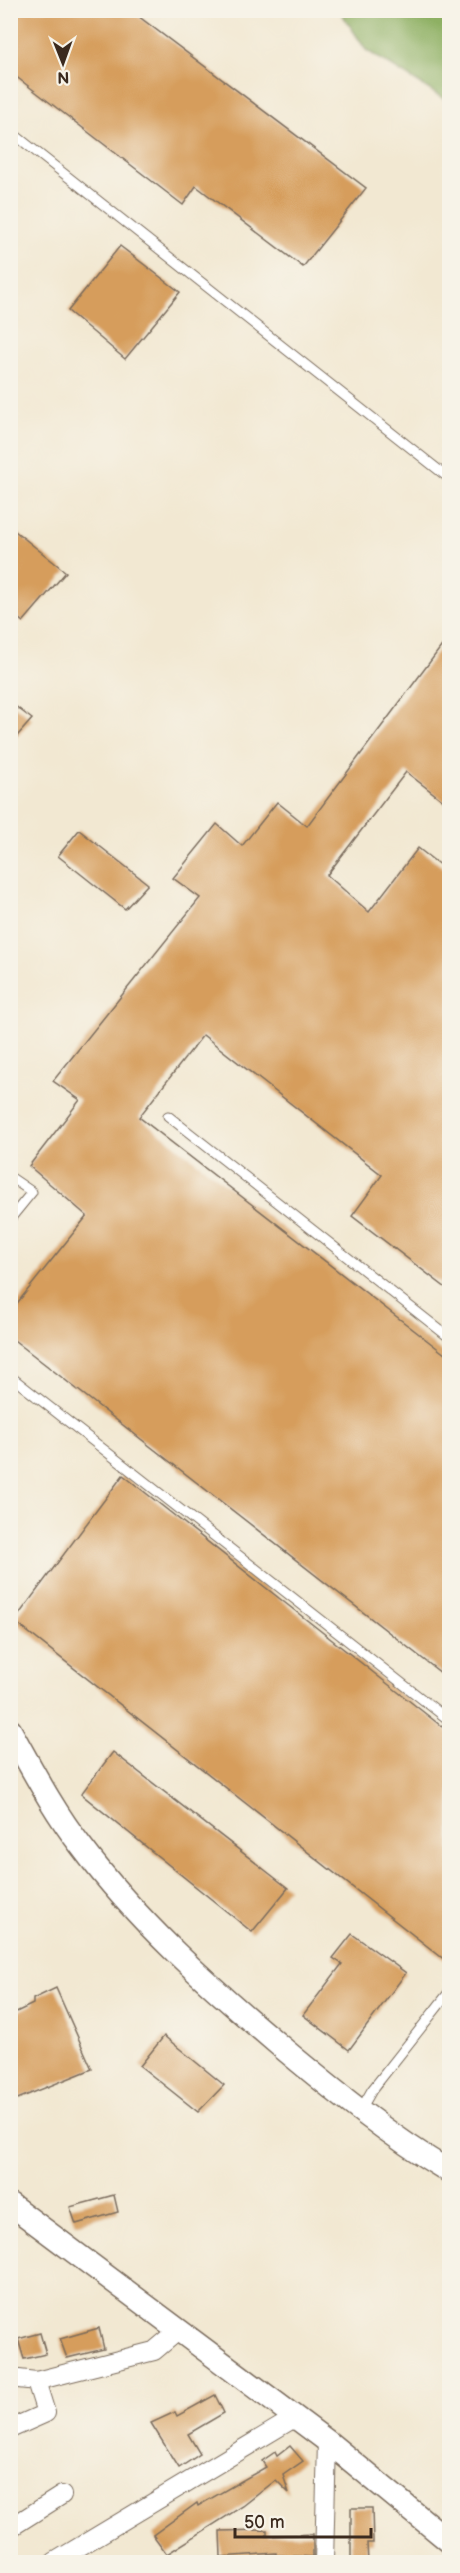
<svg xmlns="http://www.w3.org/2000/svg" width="460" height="2573" font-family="'Balsamiq Sans',sans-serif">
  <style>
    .forest { fill: #8eb063; stroke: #646d40; stroke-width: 1.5 }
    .building { fill: #d69d5b }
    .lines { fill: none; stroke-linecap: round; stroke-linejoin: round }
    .service-casing { stroke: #7b6c5d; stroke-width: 11 }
    .minor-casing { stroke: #7b6c5d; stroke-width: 20 }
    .tertiary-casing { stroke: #7b6c5d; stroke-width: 25 }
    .service { stroke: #fff; stroke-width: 9 }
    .minor { stroke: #fff; stroke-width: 18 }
    .tertiary { stroke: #fff; stroke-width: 22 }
  </style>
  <rect width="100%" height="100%" fill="#f7f3e8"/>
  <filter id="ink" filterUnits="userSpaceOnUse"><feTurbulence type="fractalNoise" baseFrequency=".0167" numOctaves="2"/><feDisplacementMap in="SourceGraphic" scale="12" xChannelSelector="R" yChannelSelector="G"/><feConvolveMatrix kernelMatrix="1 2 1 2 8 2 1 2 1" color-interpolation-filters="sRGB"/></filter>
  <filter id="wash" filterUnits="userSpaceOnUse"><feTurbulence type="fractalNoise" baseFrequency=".008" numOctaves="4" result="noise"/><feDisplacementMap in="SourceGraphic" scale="24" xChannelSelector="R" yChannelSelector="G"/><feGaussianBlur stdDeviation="1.35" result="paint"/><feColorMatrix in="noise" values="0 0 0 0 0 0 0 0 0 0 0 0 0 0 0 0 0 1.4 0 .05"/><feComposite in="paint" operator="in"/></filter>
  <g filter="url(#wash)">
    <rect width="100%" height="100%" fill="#f2e8d2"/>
    <path class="forest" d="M340,11H449V102L366,50Z"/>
    <g id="blocks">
      <path class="building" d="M10,10H130L366,188L303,267L196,186L183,205L10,72Z
        M120,246L180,292L125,359L68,311Z
        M10,527L66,572L23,622L10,612Z
        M450,635V806L406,772L327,875L369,912L418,848L450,873V1291L352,1216L382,1175L203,1035L139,1117L450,1358V1680L10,1337V1312L87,1216L29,1166L80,1100L53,1081L200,898L173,878L217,824L242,846L277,802L307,826Z
        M10,702L32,719L10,744Z
        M79,830L148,884L125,909L58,856Z
        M123,1475L450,1733V1964L14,1621Z
        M113,1752L288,1888L252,1932L81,1794Z
        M352,1934L406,1973L349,2050L303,2015L342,1964L333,1958Z
        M56,1988L92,2069L10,2102V2015L33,2004V1999Z
        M164,2036L224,2085L198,2112L140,2066Z
        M114,2195L118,2212L76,2224L70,2207Z
        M99,2328L104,2349L67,2358L60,2339Z
        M40,2333L46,2354L24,2359L18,2339Z
        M215,2395L224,2413L188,2434L200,2454L179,2468L151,2423L175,2412L177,2416Z
        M290,2446L303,2461L283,2475L289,2493L276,2480L243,2506L167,2554L153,2535L197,2503L198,2506L266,2467L262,2461L275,2452L277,2456Z
        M351,2508H372L373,2543H367L368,2562H351Z
        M267,2530V2536L313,2534V2557L276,2555V2553L221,2557L220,2531Z"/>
    </g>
  </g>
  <g filter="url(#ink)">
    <use href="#blocks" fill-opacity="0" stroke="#7b6c5d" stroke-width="1.5"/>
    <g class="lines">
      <defs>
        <path id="service" d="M10,131L450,479
          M168,1116L450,1338
          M10,1177L32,1192L10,1219
          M10,1376L450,1721
          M360,2111L372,2090L450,1991"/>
        <path id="minor" d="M10,2378L36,2381
          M10,2429L46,2413L36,2381L154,2351L179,2330
          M10,2528L62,2495
          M54,2562L296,2417
          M324,2562L327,2441"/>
        <path id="tertiary" d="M10,1730C32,1769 53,1810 81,1846C138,1922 207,1984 279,2045C334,2091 388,2135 450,2172
          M10,2204L327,2441L450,2542"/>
      </defs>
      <use href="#service" class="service-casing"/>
      <use href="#minor" class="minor-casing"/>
      <use href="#tertiary" class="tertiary-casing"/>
      <use href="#service" class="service"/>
      <use href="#minor" class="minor"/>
      <use href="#tertiary" class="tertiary"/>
    </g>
  </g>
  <rect width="460" height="2573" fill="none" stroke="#f7f3e8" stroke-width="36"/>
  <g transform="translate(63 63) rotate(179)" stroke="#f7f3e8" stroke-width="4.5" paint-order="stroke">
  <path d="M0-4.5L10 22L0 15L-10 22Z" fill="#3b2a1e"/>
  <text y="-9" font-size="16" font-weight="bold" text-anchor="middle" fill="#3b2a1e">N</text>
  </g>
  <path d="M235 2528v9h136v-9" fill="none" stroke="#3b2a1e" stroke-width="3"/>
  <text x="244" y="2528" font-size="18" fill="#3b2a1e" stroke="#f7f3e8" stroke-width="4.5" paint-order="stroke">50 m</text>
</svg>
